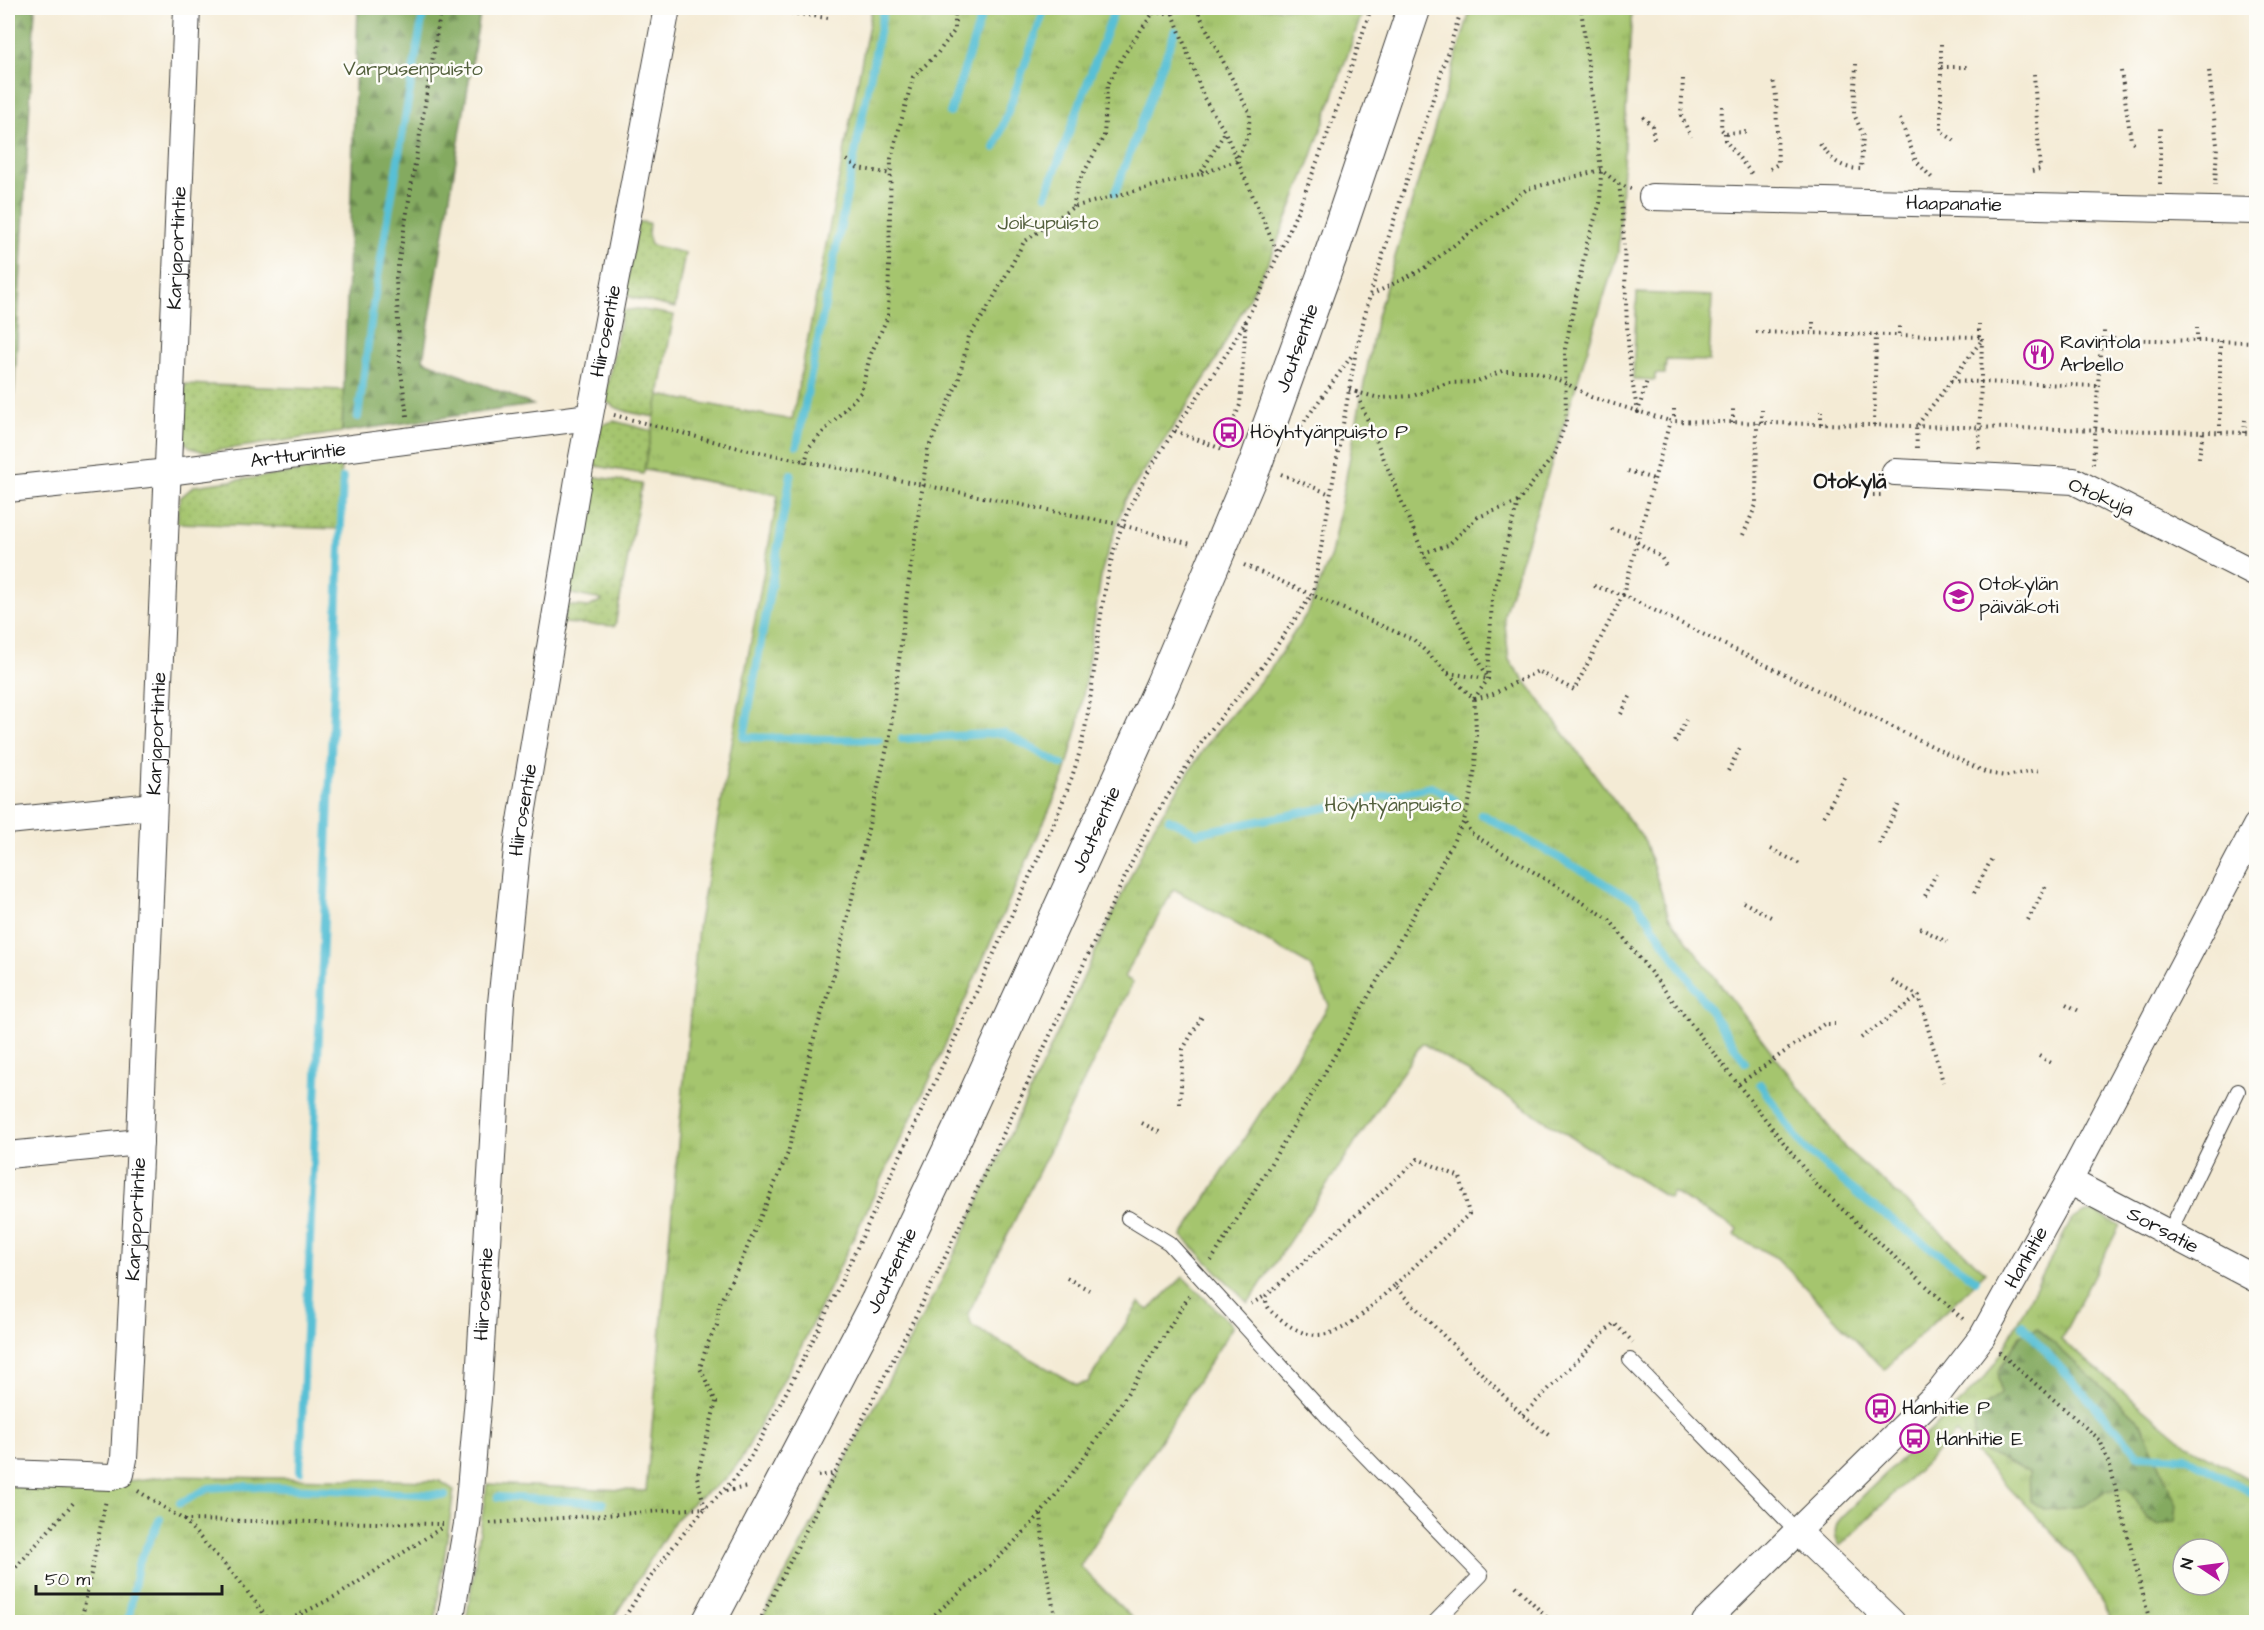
<svg xmlns="http://www.w3.org/2000/svg" width="2264" height="1630" font-family="'Architects Daughter',sans-serif">
  <style>
    .grass { fill: url(#grass-dots); stroke: #607045; stroke-width: 1.5 }
    .forest { fill: url(#forest-firs); stroke: #50633e; stroke-width: 1.5 }
    .park { fill: url(#park-tufts); stroke: #607045; stroke-width: 1.5; fill-rule: evenodd }
    .lines { fill: none; stroke-linecap: round; stroke-linejoin: round }
    .stream { stroke: #58c0d5; stroke-width: 8 }
    .service-casing { stroke: #3c3b38; stroke-width: 16 }
    .minor-casing { stroke: #3c3b38; stroke-width: 28 }
    .secondary-casing { stroke: #3c3b38; stroke-width: 35 }
    .path { stroke: #3c3b38; stroke-width: 4; stroke-dasharray: 1.5 4.5; stroke-linecap: butt }
    .service { stroke: #fff; stroke-width: 14 }
    .minor { stroke: #fff; stroke-width: 26 }
    .secondary { stroke: #fff; stroke-width: 33 }
    .labels { text-anchor: middle; dominant-baseline: central; stroke-width: 5; stroke-linejoin: round; paint-order: stroke }
    .park-label { font-size: 20px; fill: #53603d; stroke: #fdfcf7 }
    .street-label { font-size: 20px; fill: #1c1c1c; stroke: #fdfcf7 }
    .poi-label { font-size: 20px; fill: #1c1c1c; stroke: #fdfcf7; text-anchor: start }
    .neighbourhood-label { font-size: 21px; font-weight: bold; fill: #1c1c1c; stroke: #fdfcf7 }
  </style>
  <defs>
    <pattern id="grass-dots" width="8" height="8" patternUnits="userSpaceOnUse" patternTransform="scale(1.5)"><rect width="8" height="8" fill="#a5c56e"/><path d="M2 2h.1M6 6h.1" fill="none" stroke="#8da95f" stroke-width="1.8" stroke-linecap="round"/></pattern>
    <pattern id="forest-firs" width="22" height="20" patternUnits="userSpaceOnUse" patternTransform="scale(1.5)"><rect width="22" height="20" fill="#84aa61"/><path d="M5 1l3.5 6h-7zM16 11l3.5 6h-7z" fill="#6b8a4f"/></pattern>
    <pattern id="park-tufts" width="24" height="20" patternUnits="userSpaceOnUse" patternTransform="scale(1.5)"><rect width="24" height="20" fill="#a5c56e"/><path d="M3 7l-1-3M5 7V3M7 7l1-3M15 17l-1-3M17 17v-4M19 17l1-3" fill="none" stroke="#8da95f"/></pattern>
  </defs>
  <rect width="100%" height="100%" fill="#fdfcf7"/>
  <filter id="ink" filterUnits="userSpaceOnUse"><feTurbulence type="fractalNoise" baseFrequency=".0167" numOctaves="2"/><feDisplacementMap in="SourceGraphic" scale="12" xChannelSelector="R" yChannelSelector="G"/><feConvolveMatrix kernelMatrix="1 2 1 2 8 2 1 2 1" color-interpolation-filters="sRGB"/></filter>
  <filter id="wash" filterUnits="userSpaceOnUse"><feTurbulence type="fractalNoise" baseFrequency=".008" numOctaves="4" result="noise"/><feDisplacementMap in="SourceGraphic" scale="24" xChannelSelector="R" yChannelSelector="G"/><feGaussianBlur stdDeviation="1.35" result="paint"/><feColorMatrix in="noise" values="0 0 0 0 0 0 0 0 0 0 0 0 0 0 0 0 0 1.4 0 .05"/><feComposite in="paint" operator="in"/></filter>
  <g filter="url(#wash)">
    <rect width="100%" height="100%" fill="#f4ebd5"/>
    <path class="grass" d="M642,222L649,223L648,234L651,245L685,253L675,308L630,297L625,292L638,224Z
      M637,309L674,315L659,395L792,421C759,420 621,426 605,399L622,311Z
      M185,384L344,390L342,432L206,452C199,450 189,449 185,442C179,433 184,396 185,384Z
      M614,421L652,431L778,495L645,470L643,474L596,466L594,463L601,425Z
      M341,466L339,529L177,523L180,498L194,486Z
      M597,477L642,484L615,626L563,623L567,605L589,607L602,600L572,594L569,588L590,479Z"/>
    <path class="forest" d="M8,8H35L10,471L8,472Z
      M358,8H481L423,360L533,405L342,432Z
      M2037,1328L2141,1423L2177,1505L2175,1521L2158,1526L2104,1492L2084,1506L2045,1510L2030,1500L2029,1472L1982,1451L1973,1436L1976,1412L2001,1394L1998,1372L2020,1335Z"/>
    <path class="park" d="M872,8H1364L1310,161L1272,255L1211,369L1125,500L1102,570L1079,722L1064,777L929,1081L800,1349L742,1458L727,1478L696,1500L676,1519L611,1622H466L487,1484L646,1491L698,927L778,495L644,469L659,395L792,420Z
      M1471,8H1632L1618,252L1504,615L1509,660L1645,841L1669,917L1845,1148L1986,1272L1884,1370L1777,1258L1735,1236L1738,1230L1672,1192L1669,1198L1663,1195L1422,1043L1248,1303L1182,1236L1329,1005L1311,966L1174,889L1124,977L1133,982L968,1314L972,1326L1077,1385L1088,1382L1139,1303L1149,1310L1183,1277L1233,1326L1080,1566L1136,1622H760L944,1276L1154,826L1209,741L1269,671L1309,610L1331,555L1377,316Z
      M1637,293L1712,296L1709,361L1666,360L1665,374H1655V380L1633,379Z
      M2083,1213H2096L2120,1225L2061,1339L2187,1445L2256,1483V1622H2114L2073,1554L1956,1433L1840,1546C1833,1535 1834,1526 1842,1516L1984,1379L2001,1353L2071,1221ZM2037,1328L2141,1423L2177,1505L2175,1521L2158,1526L2147,1519L2128,1488L2104,1492L2084,1506L2045,1510L2030,1500L2029,1472L1982,1451L1973,1436L1976,1412L2001,1394L1998,1372L2020,1335ZM2183,1549H2219V1585H2183Z
      M171,1476L440,1481L454,1490L435,1622H8V1485L69,1488Z"/>
    <g class="lines">
      <path class="stream" d="M950,113L984,8
        M995,148L1045,8
        M1115,193L1175,31
        M1046,195L1115,8
        M358,417L375,294L424,8
        M797,445L884,8
        M791,474L744,737L879,740
        M902,739L1004,733L1062,765
        M1481,814L1636,901L1745,1062
        M1169,819L1197,833L1432,787L1455,800
        M1760,1084L1803,1147L1869,1204L1976,1280
        M2022,1325L2139,1455L2186,1457L2256,1495
        M300,1471L343,478
        M498,1497L603,1503
        M180,1503L209,1488L238,1486L445,1495
        M128,1622L138,1564L160,1519"/>
    </g>
  </g>
  <g filter="url(#ink)">
    <g class="lines">
      <defs>
        <path id="service" d="M1128,1218L1169,1243L1333,1423L1481,1575L1435,1622
          M2169,1233L2238,1091
          M1630,1360L1798,1532"/>
        <g id="minor">
          <path id="s1" d="M1652,197L2256,211"/>
          <path d="M1895,472L2074,481L2256,574"/>
          <path id="s2" d="M8,489L168,472L589,417"/>
          <path d="M8,821L153,806"/>
          <path d="M8,1155L140,1142"/>
          <path id="s3" d="M2069,1181L2256,1279"/>
          <path id="s4" d="M8,1473L111,1477L121,1474L124,1459L139,1162L187,8"/>
          <path d="M1798,1532L1892,1622"/>
          <path id="s5" d="M450,1622L467,1524L478,1398L501,1003L518,839L580,468L667,8"/>
          <path id="s6" d="M1705,1622L1941,1390L1982,1337L2069,1181L2256,826"/>
        </g>
        <g id="secondary">
          <path id="s7" d="M709,1622L877,1302L965,1117L1162,685L1255,465L1334,246L1414,8"/>
        </g>
      </defs>
      <use href="#service" class="service-casing"/>
      <use href="#minor" class="minor-casing"/>
      <use href="#secondary" class="secondary-casing"/>
      <path class="path" d="M747,8H762
        M1148,8L1153,13
        M1171,8L1204,98L1225,132L1278,254
        M1196,8L1250,114L1248,135L1236,161L1201,174
        M761,9L828,18
        M1153,13H1174
        M1941,44V131L1956,142
        M1941,67H1971
        M2121,71L2131,140L2135,144
        M2209,71L2217,145L2215,185
        M1683,79L1681,115L1691,137
        M1722,106L1721,129L1725,133L1747,132
        M1643,117L1652,126L1654,139
        M1900,119L1916,161L1933,179
        M1725,133V140L1752,174
        M1820,144C1830,159 1841,169 1861,169L1863,135L1854,114L1856,64
        M847,160L858,168L891,174
        M1770,169L1778,164L1776,96L1773,80
        M2032,171L2040,169L2034,74
        M1619,184C1629,259 1621,338 1638,412L1647,380
        M2160,184V127
        M1073,207L1078,183L1104,136L1107,86L1123,56L1153,13
        M1371,295L1423,269L1527,189L1601,170L1619,184L1631,189
        M1813,322V333
        M1756,332L1982,337L1979,452
        M1899,334V323
        M1979,337V324
        M2104,339V327
        M2197,341V328
        M1951,381L2098,386
        M1349,390L1356,392L1423,553L1488,678
        M1356,392L1379,398L1413,396L1447,383L1477,382L1502,371H1533L1564,382L1591,397L1670,421
        M1674,409V421
        M614,415L739,448L1122,525L1191,544
        M407,416L400,365L396,278L441,8
        M1733,423V409
        M1762,423V410
        M1821,424V411
        M1874,425L1876,334
        M1301,426L1353,354
        M1175,431L1222,449L1240,405L1246,320
        M2220,432V341
        M2244,433L2245,420
        M1917,448L1916,427L1982,340
        M2199,458L2203,432
        M805,463L809,447L861,392L870,356L888,316L891,159L913,77L937,54L955,30V8
        M2093,464L2101,339L2256,342
        M1628,471L1654,479
        M1281,474L1330,494
        M1873,495H1883
        M1611,529L1638,537
        M1743,535L1756,505L1757,423
        M1637,542L1661,557L1666,566
        M1423,553L1448,545L1478,517L1518,502
        M1244,565L1414,640L1474,699C1478,744 1477,777 1464,821L1471,833L1609,919L1819,1188L1965,1321
        M1594,586L1623,595L1670,421L2256,433
        M1448,673L1488,679
        M1474,699L1488,679L1492,598L1518,502L1554,455L1566,422L1565,349L1587,243L1600,203L1601,170L1581,8
        M1475,699L1493,694L1538,671L1574,690L1623,595L1987,773L2006,776L2040,770
        M1621,714L1632,693
        M1675,742L1686,720
        M1728,771L1740,748
        M1824,816L1846,774
        M1879,844L1900,802
        M1771,849L1802,865
        M1974,893L1993,856
        M1925,896L1936,874
        M1743,902L1771,917
        M2028,920L2047,884
        M1920,928L1947,942
        M1892,981L1919,996L1943,1082
        M2066,1004L2081,1012
        M1861,1038L1919,996
        M2039,1056L2053,1064
        M1739,1084L1824,1024H1835
        M1180,1104L1183,1049L1203,1015
        M1142,1123L1163,1134
        M1211,1261C1301,1117 1385,971 1464,821
        M1067,1278L1089,1290
        M1394,1286C1360,1315 1328,1357 1283,1321C1273,1313 1265,1309 1266,1296L1418,1159L1460,1177L1469,1214L1394,1286L1523,1415L1551,1437
        M1251,1304L1265,1296
        M1999,1352L2100,1440L2111,1470L2150,1622
        M1523,1415L1614,1323L1633,1342
        M818,1476L834,1474
        M138,1491L184,1520L443,1524
        M726,1491L748,1487
        M705,1508L697,1477L716,1402L700,1368L707,1345L717,1325L719,1304L741,1262L788,1153L813,1041L835,971L890,735L908,586L928,449L958,382L969,336L985,313L1024,242L1073,207L1200,174L1225,132
        M1041,1514L1044,1557L1056,1622
        M184,1520L238,1579L270,1622
        M490,1523L705,1508
        M8,1576L75,1501
        M1516,1586L1551,1622
        M81,1622L106,1500
        M285,1622L340,1594L441,1528
        M622,1622C645,1583 671,1547 701,1513C717,1495 736,1481 749,1459C807,1361 853,1255 902,1152C938,1076 973,999 1008,923C1029,876 1053,830 1070,782C1101,700 1091,608 1122,526C1151,450 1210,389 1247,318C1300,218 1336,114 1371,8
        M759,1622L937,1274L1150,824L1205,737L1262,667L1313,593L1356,351L1370,295L1462,8
        M926,1622C966,1587 1008,1552 1042,1512C1098,1444 1144,1367 1191,1293"/>
      <use href="#service" class="service"/>
      <use href="#minor" class="minor"/>
      <use href="#secondary" class="secondary"/>
    </g>
  </g>
  <defs>
    <symbol id="restaurant-ring" viewBox="-11 -11 22 22"><circle r="9.5" fill="#fdfcf7" stroke="#b5179e" stroke-width="1.5"/><path d="M-5-6h1v4h1v-4h1v4h1v-4h1v5L-1.5 .5V6h-2V.5L-5-1ZM5-6V6H3V1.5H1.5Q1.5-4 5-6Z" fill="#b5179e"/></symbol>
    <symbol id="bus-ring" viewBox="-11 -11 22 22"><circle r="9.5" fill="#fdfcf7" stroke="#b5179e" stroke-width="1.5"/><path d="M-5-6H5V4H4V6H2V4H-2V6H-4V4H-5ZM-3.5-4V0h7V-4ZM-3.5 1.2v1.5H-2V1.2ZM2 1.2v1.5H3.5V1.2Z" fill="#b5179e"/></symbol>
    <symbol id="school-ring" viewBox="-11 -11 22 22"><circle r="9.5" fill="#fdfcf7" stroke="#b5179e" stroke-width="1.5"/><path d="M0-5L7-2L0 1L-7-2ZM-4 1L0 2.5L4 1V4Q0 6-4 4Z" fill="#b5179e"/></symbol>
  </defs>
  <g fill-rule="evenodd">
    <use href="#restaurant-ring" x="2022" y="338" width="33" height="33"/>
    <use href="#bus-ring" x="1212" y="416" width="33" height="33"/>
    <use href="#school-ring" x="1942" y="580" width="33" height="33"/>
    <use href="#bus-ring" x="1864" y="1392" width="33" height="33"/>
    <use href="#bus-ring" x="1898" y="1422" width="33" height="33"/>
  </g>
  <g class="labels">
    <g class="park-label">
      <text x="413" y="69">Varpusenpuisto</text>
      <text x="1048" y="223">Joikupuisto</text>
      <text x="1393" y="805">Höyhtyänpuisto</text>
    </g>
    <g class="street-label">
      <text stroke="none"><textPath href="#s1" startOffset="302">Haapanatie</textPath></text>
      <text stroke="none"><textPath href="#s4" startOffset="1341">Karjaportintie</textPath></text>
      <text stroke="none"><textPath href="#s5" startOffset="1302">Hiirosentie</textPath></text>
      <text stroke="none"><textPath href="#s7" startOffset="1404">Joutsentie</textPath></text>
      <text stroke="none"><textPath href="#s2" startOffset="292">Artturintie</textPath></text>
      <text transform="translate(2101 497) rotate(23)">Otokuja</text>
      <text stroke="none"><textPath href="#s4" startOffset="855">Karjaportintie</textPath></text>
      <text stroke="none"><textPath href="#s5" startOffset="816">Hiirosentie</textPath></text>
      <text stroke="none"><textPath href="#s7" startOffset="882">Joutsentie</textPath></text>
      <text stroke="none"><textPath href="#s4" startOffset="369">Karjaportintie</textPath></text>
      <text stroke="none"><textPath href="#s3" startOffset="106">Sorsatie</textPath></text>
      <text stroke="none"><textPath href="#s6" startOffset="489">Hanhitie</textPath></text>
      <text stroke="none"><textPath href="#s7" startOffset="396">Joutsentie</textPath></text>
      <text stroke="none"><textPath href="#s5" startOffset="330">Hiirosentie</textPath></text>
    </g>
    <g class="poi-label">
      <text x="2060" y="342">Ravintola<tspan x="2060" dy="23">Arbello</tspan></text>
      <text x="1250" y="432">Höyhtyänpuisto P</text>
      <text x="1979" y="584">Otokylän<tspan x="1979" dy="23">päiväkoti</tspan></text>
      <text x="1902" y="1408">Hanhitie P</text>
      <text x="1936" y="1439">Hanhitie E</text>
    </g>
    <g class="neighbourhood-label">
      <text x="1850" y="481">Otokylä</text>
    </g>
  </g>
  <rect width="2264" height="1630" fill="none" stroke="#fdfcf7" stroke-width="30"/>
  <g transform="translate(2201 1567) rotate(283)"><circle r="28" fill="#fdfcf7" stroke="#a3a29f" stroke-width="1.5"/>
  <path d="M0-4.5L10 22L0 15L-10 22Z" fill="#b5179e"/>
  <text y="-9" font-size="16" font-weight="bold" text-anchor="middle" fill="#1c1c1c">N</text>
  </g>
  <path d="M36 1585v9h186v-9" fill="none" stroke="#1c1c1c" stroke-width="3"/>
  <text x="45" y="1585" font-size="18" fill="#1c1c1c" stroke="#fdfcf7" stroke-width="4.5" paint-order="stroke">50 m</text>
</svg>
